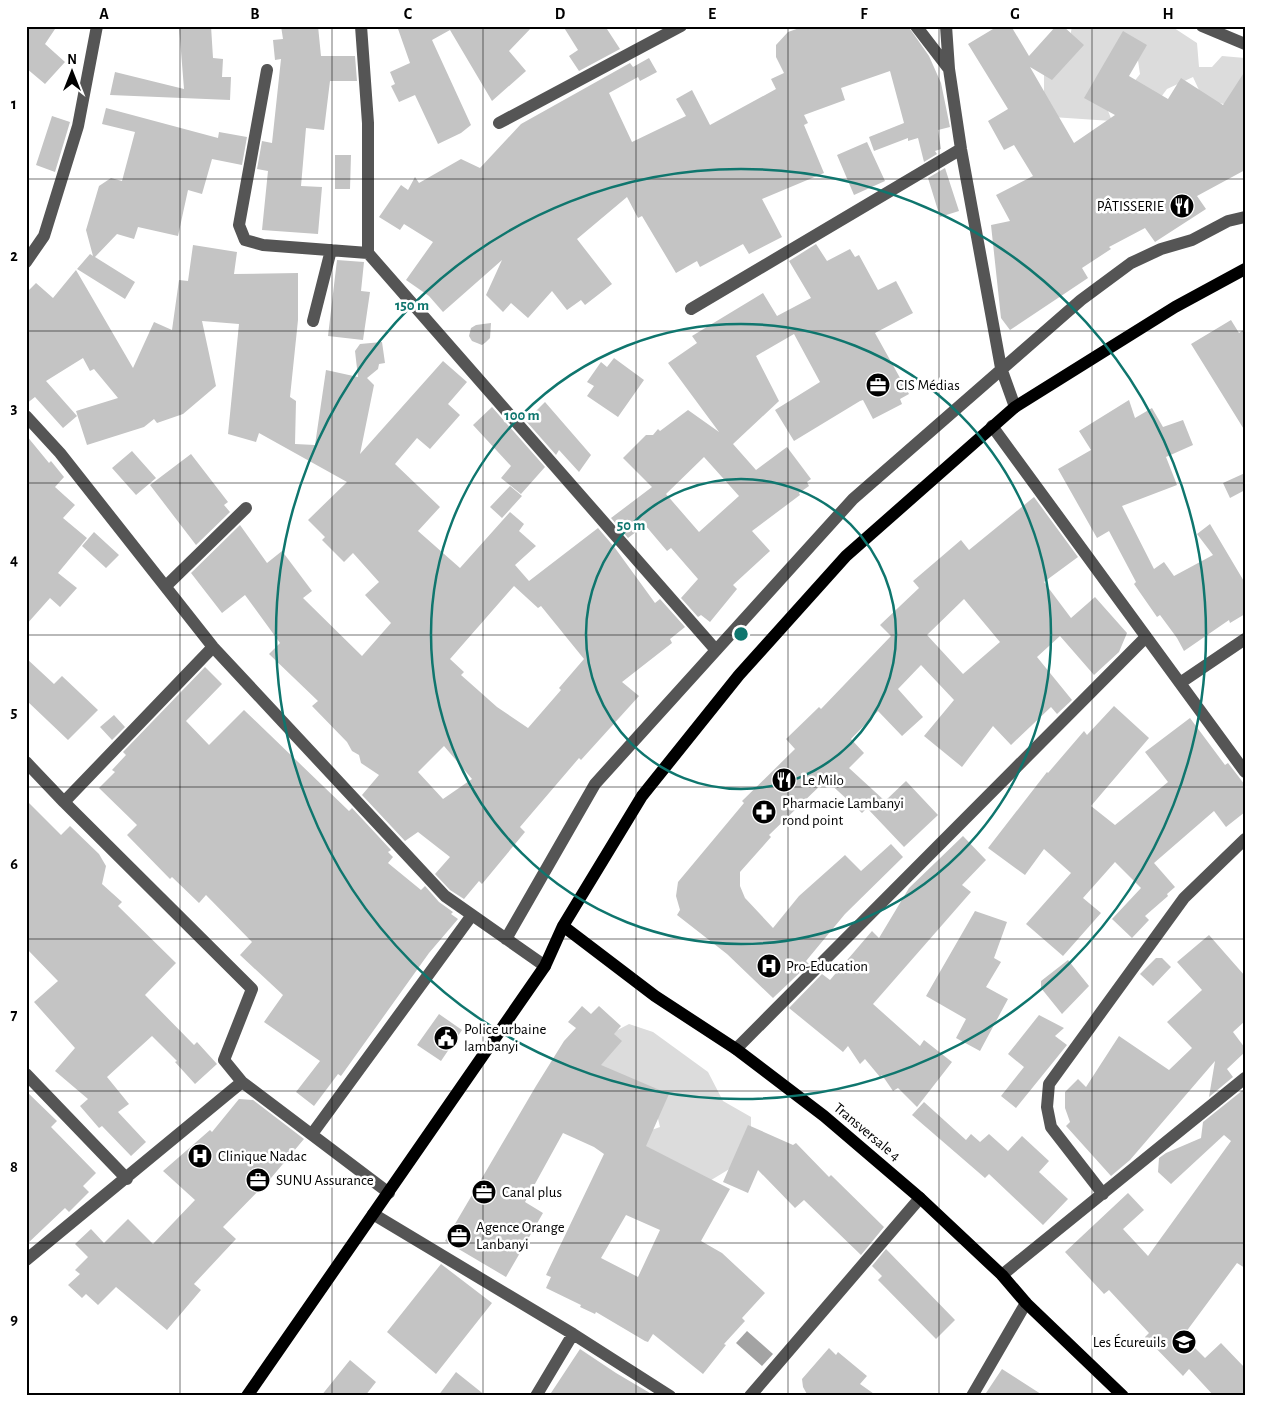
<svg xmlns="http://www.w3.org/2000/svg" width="1271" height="1422" font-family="'Alegreya Sans',sans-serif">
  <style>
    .green { fill: #dcdcdc }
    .water { fill: #a3a3a3 }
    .building { fill: #c4c4c4; fill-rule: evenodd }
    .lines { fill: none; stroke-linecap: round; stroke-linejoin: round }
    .minor { stroke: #555; stroke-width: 12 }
    .major { stroke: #000; stroke-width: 12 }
    .grid { fill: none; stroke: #000; stroke-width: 1; stroke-opacity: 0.55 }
    .ring { fill: none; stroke: #0f766e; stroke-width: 2.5 }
    .labels { text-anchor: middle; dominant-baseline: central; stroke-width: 5; stroke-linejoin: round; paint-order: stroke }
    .poi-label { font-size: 15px; fill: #000; stroke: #fff; text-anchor: start }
    .street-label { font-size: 15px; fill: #000; stroke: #fff }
    .centre { fill: #0f766e; stroke: #fff; stroke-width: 2.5 }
    .ring-label { font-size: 15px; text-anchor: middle; font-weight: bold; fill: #0f766e; stroke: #fff; stroke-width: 5; stroke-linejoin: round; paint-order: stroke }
    .neatline { fill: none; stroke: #000; stroke-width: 2 }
    .grid-label { font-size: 16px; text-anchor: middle; font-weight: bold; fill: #000 }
  </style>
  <rect width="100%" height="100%" fill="#fff"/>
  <path class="green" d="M1072,26H1171L1197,43L1199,67H1212L1222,56L1245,58V86L1231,105L1204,101L1193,77L1167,89L1146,117L1127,91L1140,74L1136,47L1099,88L1112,121L1052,117L1044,105V74L1068,49Z
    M629,1024L653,1032L708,1072L723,1101L751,1117V1133L736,1165L703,1185L643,1149V1133L660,1127L652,1094L568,1056Z"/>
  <path class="water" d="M747,1331L773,1354L762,1366L736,1343Z"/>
  <path class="building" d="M26,26H57L45,44L65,62L45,84L26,68Z
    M179,26H211L213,58L223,59L222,77H231L230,100L110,95L115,72L184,89Z
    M281,26H318L321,56H355L357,81H330L324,130L306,128L301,186L322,187L318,234L262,230L268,171L257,169L262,141L272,143L281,59L275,60L273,40L283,39Z
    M397,26H533L509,51L526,71L492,101L450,30L432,40L471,125L461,133L438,144L415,95L399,102L391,86L395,84L390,72L410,63Z
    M563,26H605L620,49L579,71L569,56L578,50Z
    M805,26H908L929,56L941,83L950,127L938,130L941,149L935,151L937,154L924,162L918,138L908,141V138L874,151L869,137L904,123L890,71L841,88L845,100L804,115L808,123L804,125L824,173L762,199L782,237L749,254L743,244L700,267L697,261L676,273L642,216L638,218L627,197L577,239L612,284L585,305L581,300L567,310L552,291L528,318L511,303L503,312L486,295L502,260L443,312L429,296L406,280L433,242L404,224L400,230L379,217L401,185L408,190L415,177L419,183L461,159L480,168L521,124L630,63L633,67L649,58L657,72L640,81L638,77L609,93L632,142L686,116L676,99L692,90L710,125L776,89L771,79L784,73L776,57V45L788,32Z
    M998,26H1011L1029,56L1056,26H1063L1084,45L1052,80L1030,67L1074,143L1115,115L1084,98L1123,31L1147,45L1129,76L1168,99L1181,78L1223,105L1245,71V170L1197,196L1206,209L1155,242L1145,228L1109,247L1111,249L1082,268L1088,278L1010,330L1001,318L991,225L1010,221L996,195L1033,176L1014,145L1004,150L988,121L1008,109L968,44Z
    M106,108L218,138L219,132L247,137L242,165L212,159L202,194L188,190L178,236L138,227L134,239L117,234L95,257L135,282L125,299L77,269L90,254L93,256L86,230L99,186L111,178L122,181L135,132L102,124Z
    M52,116L70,122L55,172L36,165Z
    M867,142L885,181L854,195L837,155Z
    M335,155H351L350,189H335Z
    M945,168L959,211L940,217L928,178Z
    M816,244L827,261L850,249L855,257L859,255L878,290L896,281L913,313L875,333L909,394L900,399L902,404L873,419L863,400L860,401L794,441L775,410L820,382L794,334L756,356L779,401L733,444L756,470L787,447L811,479L807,482L809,486L799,493L800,495L752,531L770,551L733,585L737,589L710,622L701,615L698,617L681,598L698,579L671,548L667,551L645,525L628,538L611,518L652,487L623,458L646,435H653L658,429L660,431L688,410L719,432L668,363L697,343L692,336L763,293L777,316L811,298L789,261ZM704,457L739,496L699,532L666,494Z
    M193,245L237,252L234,274L298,273V320L290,397L296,401L295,444L315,445L326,370L358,377L355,351L360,344L382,342L385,363L379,364L378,369L367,378L374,385L360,454L443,361L467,382L448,404L460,415L430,449L417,438L395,464L440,507L418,531L460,568L510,512L524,524L519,531L536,546L515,565L529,581L598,528L615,548L655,603L660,599L685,627L670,639L672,643L622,682L639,696L581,760L579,758L520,827L525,832L482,884L479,881L464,899L450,890L435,874L450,857L418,832L405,841L362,795L379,775L361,763L359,755L352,751L347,742L312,706L318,701L269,654L280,643L245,595L222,613L191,573L240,525L267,563L282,551L312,591L303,598L362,656L391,623L365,595L379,582L353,553L344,562L322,540L325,537L308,520L347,482L259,433L256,442L228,434L239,324L202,321L216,386L183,414L157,423L154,419L144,427L87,445L76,411L118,398L94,369L90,371L83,358L46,381L77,416L63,428L35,397L26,404V293L36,283L53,298L76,270L133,368L154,322L172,330L179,280L188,281ZM514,586L538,608L541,606L584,659L559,688L561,690L528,728L497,707L461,675L464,672L450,659ZM444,746L472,779L443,799L418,772Z
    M337,260L364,262L361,291L370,292L363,340L328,336Z
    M1231,320L1239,333L1245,329V431L1191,344Z
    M491,323L490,338L486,342L482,345L472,341L469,336L471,328L476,325Z
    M614,358L644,380L618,417L587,396L594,386L587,382L601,362L607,367Z
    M1129,400L1135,418L1152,408L1163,427L1183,420L1193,445L1166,457L1177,485L1122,506L1154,569L1164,562L1174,576L1213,555L1197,534L1210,524L1245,583V614L1230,623L1229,620L1184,651L1177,638L1160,615L1157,617L1134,584L1136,582L1109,531L1097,538L1058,469L1091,450L1079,431Z
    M545,402L591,455L579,472L559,450L556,455L526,421Z
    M492,407L545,467L521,494L501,478L511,466L473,425Z
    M26,435L49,463L51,461L64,477L55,487L75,505L63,518L87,538L58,573L77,588L60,607L50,598L26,625Z
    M132,451L156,478L136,495L112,468Z
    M191,454L228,502L224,505L230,512L196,545L150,485Z
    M1245,473V490L1230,498L1223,483Z
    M510,486L522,496L502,518L490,507Z
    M1034,497L1078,557L1044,582L1071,618L1095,597L1127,633L1119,652L1094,675L1060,636L1037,657L1072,700L1057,714L1051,707L1011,745L993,726L962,767L924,736L954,700L921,665L898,689L923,717L902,736L878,711L851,739L864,753L849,768L885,801L906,781L938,815L904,847L867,808L862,813L826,780L769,835L771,837L740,872V886L745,898L773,928L799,896L845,855L861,871L891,844L903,857L845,914L806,961L809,964L773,998L727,954L677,915L680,910L676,896L678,882L744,803L742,801L795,749L786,739L819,707L821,709L891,636L880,625L919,588L913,581L961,540L969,550ZM964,599L1000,642L963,674L927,635Z
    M94,532L119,555L106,568L82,546Z
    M26,658L54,684L62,676L98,710L68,740L26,700Z
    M205,667L222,684L186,721L209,745L244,710L349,811L352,808L391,850L388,852L393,857L388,863L421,890L425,886L439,902L453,912L451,914L458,919L429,953L341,1076L338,1074L314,1106L296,1092L320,1061L264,1022L283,995L240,955L252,942L206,895L199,903L172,877L170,879L127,835L137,825L99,788L115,772L112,770L126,755L123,752Z
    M1114,706L1149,738L1091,806L1115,825L1168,782L1145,752L1190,718L1225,765L1228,763L1245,785V812L1226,827L1214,811L1154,863L1175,887L1167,894L1168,896L1145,916L1149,920L1132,938L1112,919L1141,888L1115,862L1083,898L1101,913L1063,956L1026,924L1071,873L1044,849L1025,875L988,848L1047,772L1048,773L1084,731L1087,735Z
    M114,715L125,727L112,740L100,727Z
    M26,800L61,835L70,826L99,854L106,866L102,884L122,902L118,906L176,963L145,995L194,1045L197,1042L217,1064L195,1084L175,1062L177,1061L152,1036L107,1077L129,1104L118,1112L146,1142L131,1156L102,1126L99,1128L80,1106L88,1099L55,1071L75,1048L34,1002L58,981L26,948Z
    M963,836L986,860L962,885L971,892L873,1004L920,1046L924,1040L952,1062L917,1107L898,1088L893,1091L882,1075L880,1077L865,1059L860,1064L848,1046L843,1052L789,1008L822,974L830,980L872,931L879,938L909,888Z
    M975,911L1007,922L994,958L1001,962L986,987L1008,999L980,1051L956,1038L966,1019L926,996Z
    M1209,935L1245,976V1021L1233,1032L1245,1048V1052L1227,1069L1233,1077L1209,1097L1215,1061L1130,1160L1111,1176L1066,1126L1070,1122L1065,1108V1092L1078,1079L1086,1087L1119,1036L1169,1070L1192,1048L1167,1022L1202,990L1177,962Z
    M1156,958H1162L1171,967L1153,986L1140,974Z
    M1068,960L1089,986L1062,1014L1041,988V981Z
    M582,1006L591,1014L599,1006L621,1026L614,1034L622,1041L601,1065L669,1094L646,1146L730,1189L701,1241L722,1253L765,1293L742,1318L745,1321L724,1344L726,1345L703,1374L653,1334L648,1342L645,1341L596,1312L595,1314L580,1307L581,1305L546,1288L551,1277L546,1275L604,1154L594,1147L563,1133L525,1202L543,1213L506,1277L445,1241L536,1086L564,1041L576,1028L568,1022ZM626,1215L660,1230L638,1277L601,1258Z
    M439,1014L462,1030L441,1061L417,1045Z
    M1039,1015L1064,1028L1055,1036L1067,1045L1016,1108L1001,1096L1024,1067L1008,1054Z
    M1243,1090L1245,1268L1237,1263L1183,1336L1205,1358L1221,1343L1245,1368V1396H1214L1189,1369L1183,1376L1145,1337L1149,1333L1109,1290L1104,1294L1065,1252L1128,1193L1144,1210L1123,1229L1148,1256L1231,1141L1224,1135L1171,1184L1158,1172L1159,1158L1166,1153L1201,1138L1203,1122Z
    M26,1091L57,1121L51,1127L96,1173L83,1186L89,1192L69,1212L65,1208L26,1245Z
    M239,1099L253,1100L304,1139L271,1178L223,1227L236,1239L194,1284L201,1290L167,1330L116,1287L98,1305L86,1294L82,1298L68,1285L80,1274L75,1270L88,1257L75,1244L91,1229L104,1243L128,1219L153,1244L195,1200L163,1171L210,1130L212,1132Z
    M924,1102L966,1140L971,1134L980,1142L989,1134L1008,1151L1022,1136L1049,1161L1039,1172L1068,1199L1043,1225L989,1174L985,1178L912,1115Z
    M748,1125L793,1145L796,1143L829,1177L831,1175L884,1227L861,1255L804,1200L795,1208L758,1170L748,1193L723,1182Z
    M886,1249L955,1320L936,1339L878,1280L882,1276L872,1266Z
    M441,1264L492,1303L436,1374L387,1332Z
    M829,1348L836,1355L838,1352L867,1376L860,1384L877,1396H808L803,1387L802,1379Z
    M580,1349L616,1373L655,1396H549Z
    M350,1360L376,1382L365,1396H321Z
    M1002,1369L1044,1396H984Z
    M456,1372L486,1396H438Z"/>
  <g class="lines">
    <path class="minor" d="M361,26L368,123V253L715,649
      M916,26L949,69
      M946,26L949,69L961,149L1001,368L1015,407
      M1202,26L1245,44
      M267,70L239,225L245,240L263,245L368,253
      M499,123L681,26
      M26,262L44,236L78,126L97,26
      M691,309L961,149
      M313,321L331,250
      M26,416L60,453L213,647L445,896L545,966
      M992,426L1245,772
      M166,586L246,508
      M1180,683L1245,639
      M26,762L64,802L252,989L224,1060L242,1082L389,1193
      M64,802L213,647
      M506,939L595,784L853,499L1081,300L1131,263L1161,249L1192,240L1228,221L1245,217
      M736,1049L1146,637
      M26,1074L127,1179
      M312,1134L472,915
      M1103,1194L1051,1127L1047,1107L1049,1084L1184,898L1245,839
      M373,1214L573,1334L670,1396
      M26,1260L242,1082
      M1002,1275L1245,1078
      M536,1396L573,1334
      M750,1396L920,1198
      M972,1396L1026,1303"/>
    <path class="major" d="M563,926L655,996L736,1049L824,1116L920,1198L1002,1275L1026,1303L1123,1396
      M247,1396L545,966L563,926L642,796L739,675L846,556L1015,407L1175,307L1245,269"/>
  </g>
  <path class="grid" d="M180,26V1396M332,26V1396M483,26V1396M636,26V1396M788,26V1396M939,26V1396M1092,26V1396M26,179H1245M26,331H1245M26,483H1245M26,635H1245M26,787H1245M26,939H1245M26,1091H1245M26,1243H1245"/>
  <g class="ring">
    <circle cx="741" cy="634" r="155"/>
    <circle cx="741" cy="634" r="310"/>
    <circle cx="741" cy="634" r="465"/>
  </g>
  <defs>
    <symbol id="restaurant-disc" viewBox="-11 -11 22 22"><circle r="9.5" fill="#000" stroke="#fff"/><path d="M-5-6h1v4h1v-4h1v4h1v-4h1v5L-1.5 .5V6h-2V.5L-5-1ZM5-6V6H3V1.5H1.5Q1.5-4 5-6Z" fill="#fff"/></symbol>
    <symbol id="office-disc" viewBox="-11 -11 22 22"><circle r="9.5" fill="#000" stroke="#fff"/><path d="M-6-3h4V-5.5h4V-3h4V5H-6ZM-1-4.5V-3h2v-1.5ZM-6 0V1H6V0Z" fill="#fff"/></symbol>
    <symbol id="pharmacy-disc" viewBox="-11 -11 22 22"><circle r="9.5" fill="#000" stroke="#fff"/><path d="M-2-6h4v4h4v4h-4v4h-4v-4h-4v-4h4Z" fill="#fff"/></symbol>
    <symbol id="hospital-disc" viewBox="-11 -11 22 22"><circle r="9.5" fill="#000" stroke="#fff"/><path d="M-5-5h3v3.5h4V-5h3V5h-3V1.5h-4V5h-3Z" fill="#fff"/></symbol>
    <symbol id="civic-disc" viewBox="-11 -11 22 22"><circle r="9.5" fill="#000" stroke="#fff"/><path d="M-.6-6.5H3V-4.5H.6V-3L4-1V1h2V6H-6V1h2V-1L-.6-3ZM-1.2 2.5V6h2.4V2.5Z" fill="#fff"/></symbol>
    <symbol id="school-disc" viewBox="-11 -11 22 22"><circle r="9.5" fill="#000" stroke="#fff"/><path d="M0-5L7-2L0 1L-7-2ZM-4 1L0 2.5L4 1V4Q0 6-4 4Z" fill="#fff"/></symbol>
  </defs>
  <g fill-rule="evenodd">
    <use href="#restaurant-disc" x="1168" y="192" width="28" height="28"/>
    <use href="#office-disc" x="864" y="371" width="28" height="28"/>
    <use href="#restaurant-disc" x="770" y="766" width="28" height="28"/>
    <use href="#pharmacy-disc" x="750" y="798" width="28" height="28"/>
    <use href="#hospital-disc" x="755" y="952" width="28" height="28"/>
    <use href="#civic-disc" x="432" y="1024" width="28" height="28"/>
    <use href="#hospital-disc" x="186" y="1142" width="28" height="28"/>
    <use href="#office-disc" x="244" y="1166" width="28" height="28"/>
    <use href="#office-disc" x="470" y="1178" width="28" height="28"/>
    <use href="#office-disc" x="445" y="1222" width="28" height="28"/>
    <use href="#school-disc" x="1170" y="1328" width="28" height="28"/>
  </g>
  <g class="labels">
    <g class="poi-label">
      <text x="1164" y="206" text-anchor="end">PÂTISSERIE</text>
      <text x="896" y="385">CIS Médias</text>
      <text x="802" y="780">Le Milo</text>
      <text x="782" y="803">Pharmacie Lambanyi<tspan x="782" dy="17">rond point</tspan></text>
      <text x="786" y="966">Pro-Education</text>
      <text x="464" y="1029">Police urbaine<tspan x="464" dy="17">lambanyi</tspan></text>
      <text x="218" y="1156">Clinique Nadac</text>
      <text x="276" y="1180">SUNU Assurance</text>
      <text x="502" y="1192">Canal plus</text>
      <text x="476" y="1227">Agence Orange<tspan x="476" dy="17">Lanbanyi</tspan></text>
      <text x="1166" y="1342" text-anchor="end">Les Écureuils</text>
    </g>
    <g class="street-label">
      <text transform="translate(867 1132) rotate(40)">Transversale 4</text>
    </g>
  </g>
  <circle cx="741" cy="634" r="8" class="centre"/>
  <g class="ring-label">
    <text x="412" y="310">150 m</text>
    <text x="522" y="420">100 m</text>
    <text x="631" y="530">50 m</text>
  </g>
  <rect width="1271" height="1422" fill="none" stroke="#ffffff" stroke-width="55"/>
  <g transform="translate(72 72)" stroke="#ffffff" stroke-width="4" paint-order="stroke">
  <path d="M0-4L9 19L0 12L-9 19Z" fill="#000000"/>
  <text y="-8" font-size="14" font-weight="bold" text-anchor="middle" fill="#000000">N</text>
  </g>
  <rect x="28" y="28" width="1216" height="1366" class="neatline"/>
  <g class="grid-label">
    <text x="104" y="19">A</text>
    <text x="255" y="19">B</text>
    <text x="408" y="19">C</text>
    <text x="560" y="19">D</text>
    <text x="712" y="19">E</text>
    <text x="864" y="19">F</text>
    <text x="1015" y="19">G</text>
    <text x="1168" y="19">H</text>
    <text x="14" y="109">1</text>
    <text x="14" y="261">2</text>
    <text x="14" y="413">3</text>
    <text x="14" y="565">4</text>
    <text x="14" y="717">5</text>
    <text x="14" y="869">6</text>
    <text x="14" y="1020">7</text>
    <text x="14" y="1172">8</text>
    <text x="14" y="1324">9</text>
  </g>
</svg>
